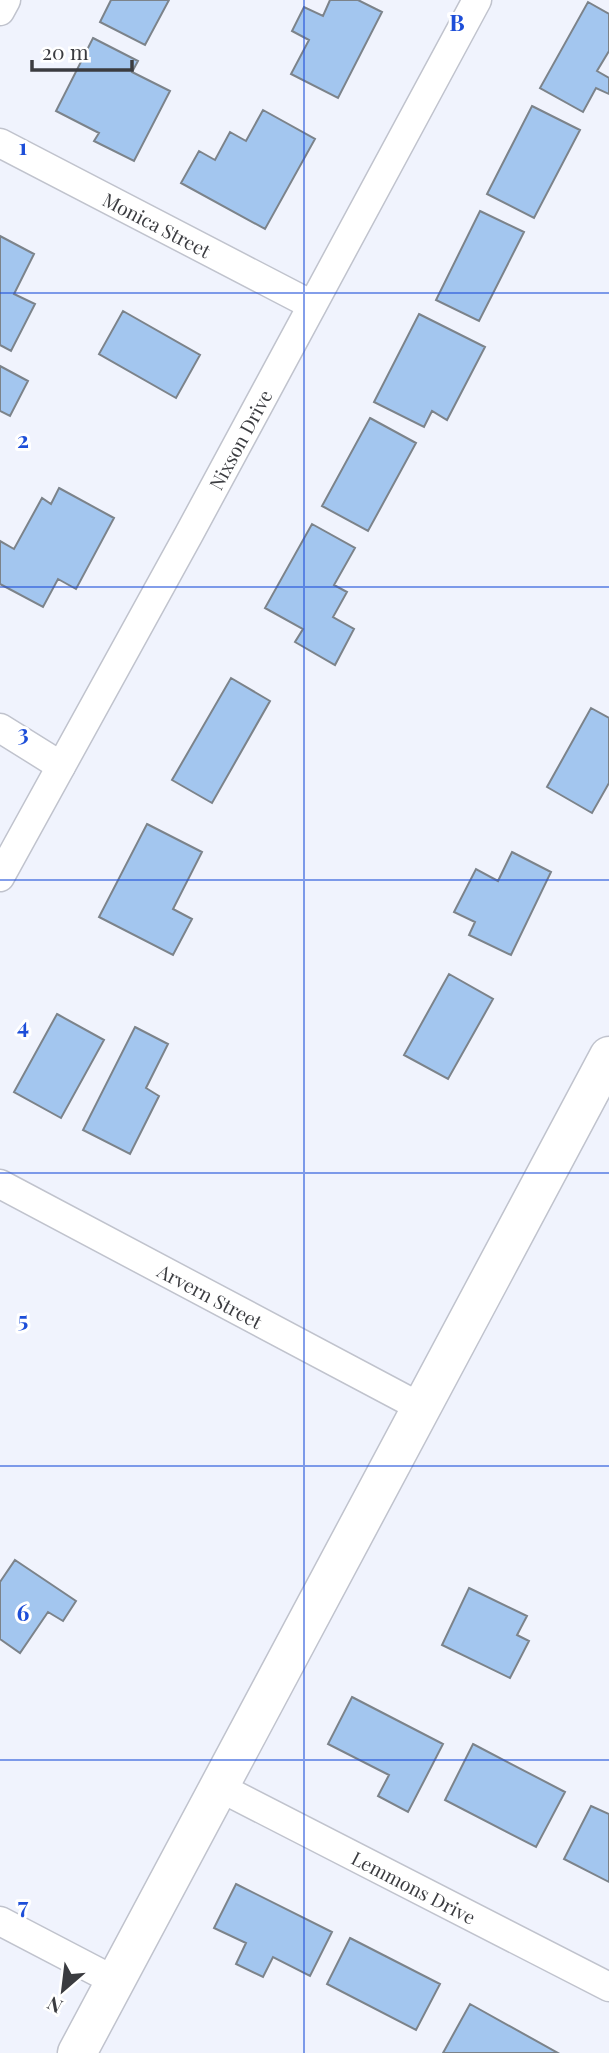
<svg xmlns="http://www.w3.org/2000/svg" width="609" height="2053" font-family="'Playfair Display',serif">
  <style>
    .building { fill: #a3c6ef; stroke: #7c838a; stroke-width: 2 }
    .lines { fill: none; stroke-linecap: round; stroke-linejoin: round }
    .street-casing { stroke: #c0c3cd; stroke-width: 31 }
    .secondary-casing { stroke: #c0c3cd; stroke-width: 41 }
    .street { stroke: #fff; stroke-width: 28 }
    .secondary { stroke: #fff; stroke-width: 38 }
    .grid { fill: none; stroke: #1d4ed8; stroke-width: 2; stroke-opacity: 0.55 }
    .labels { text-anchor: middle; dominant-baseline: central; stroke-width: 6; stroke-linejoin: round; paint-order: stroke }
    .street-label { font-size: 19px; fill: #3b3c40; stroke: #fff }
    .grid-label { font-size: 23px; text-anchor: middle; font-weight: bold; fill: #1d4ed8; stroke: #fff; stroke-width: 6; stroke-linejoin: round; paint-order: stroke }
  </style>
  <rect width="100%" height="100%" fill="#f0f3fd"/>
  <path class="building" d="M111,0H169L145,45L100,22Z
    M330,0H358L382,12L338,98L291,74L309,40L292,31L304,7L323,16Z
    M588,2L609,14V51L597,71L609,78V94L596,88L583,112L540,88Z
    M93,38L138,61L132,72L170,91L134,161L94,141L99,133L56,111Z
    M532,106L580,130L534,218L487,194Z
    M263,110L315,139L265,229L181,183L199,151L215,160L230,132L246,141Z
    M480,211L524,232L479,321L436,300Z
    M0,236L34,254L14,294L35,304L11,351L0,345Z
    M123,311L200,355L176,398L99,354Z
    M419,314L485,347L447,420L432,411L424,427L374,402Z
    M0,366L28,381L10,416L0,411Z
    M370,418L416,443L368,531L322,506Z
    M59,488L114,518L76,589L58,579L43,607L0,584V541L14,549L42,498L51,504Z
    M312,524L355,548L334,585L347,592L333,617L354,629L335,665L295,642L303,629L265,608Z
    M231,678L270,701L212,803L172,780Z
    M591,708L609,718V783L592,813L547,787Z
    M147,824L202,852L173,909L192,919L173,955L99,917Z
    M512,852L551,872L511,955L469,935L475,922L454,912L476,869L498,881Z
    M449,974L493,999L448,1079L404,1055Z
    M57,1014L104,1040L61,1118L14,1092Z
    M135,1027L168,1044L146,1088L159,1096L130,1154L83,1130Z
    M15,1560L76,1601L63,1621L48,1612L20,1653L0,1639V1582Z
    M469,1588L527,1616L517,1635L529,1641L510,1678L442,1645Z
    M352,1697L443,1744L408,1812L378,1796L389,1775L328,1744Z
    M473,1744L565,1792L536,1847L445,1800Z
    M591,1806L609,1814V1882L564,1859Z
    M236,1884L332,1932L310,1976L273,1957L263,1977L236,1964L246,1943L214,1928Z
    M350,1938L440,1984L416,2030L327,1984Z
    M470,2004L558,2053H443Z"/>
  <g class="lines">
    <defs>
      <g id="street">
        <path d="M0,11L6,0"/>
        <path id="s1" d="M0,143L312,305"/>
        <path d="M0,728L61,766"/>
        <path id="s2" d="M0,877L189,534L477,0"/>
        <path id="s3" d="M0,1184L420,1407"/>
        <path id="s4" d="M219,1787L609,1987"/>
        <path d="M0,1921L115,1981"/>
      </g>
      <path id="secondary" d="M77,2053L609,1056"/>
    </defs>
    <use href="#street" class="street-casing"/>
    <use href="#secondary" class="secondary-casing"/>
    <use href="#street" class="street"/>
    <use href="#secondary" class="secondary"/>
  </g>
  <path class="grid" d="M304,0V2053M0,293H609M0,587H609M0,880H609M0,1173H609M0,1466H609M0,1760H609"/>
  <g class="labels">
    <g class="street-label">
      <text stroke="none"><textPath href="#s1" startOffset="177">Monica Street</textPath></text>
      <text stroke="none"><textPath href="#s2" startOffset="499">Nixson Drive</textPath></text>
      <text stroke="none"><textPath href="#s3" startOffset="238">Arvern Street</textPath></text>
      <text stroke="none"><textPath href="#s4" startOffset="219">Lemmons Drive</textPath></text>
    </g>
  </g>
  <g class="grid-label">
    <text x="457" y="31">B</text>
    <text x="23" y="155">1</text>
    <text x="23" y="448">2</text>
    <text x="23" y="741">3</text>
    <text x="23" y="1034">4</text>
    <text x="23" y="1328">5</text>
    <text x="23" y="1621">6</text>
    <text x="23" y="1914">7</text>
  </g>
  <g transform="translate(63 1990) rotate(208)" stroke="#ffffff" stroke-width="5" paint-order="stroke">
  <path d="M0-5L12 26L0 18L-12 26Z" fill="#3b3c40"/>
  <text y="-10" font-size="19" font-weight="bold" text-anchor="middle" fill="#3b3c40">N</text>
  </g>
  <path d="M32 60v10h100v-10" fill="none" stroke="#3b3c40" stroke-width="3.5"/>
  <text x="42" y="60" font-size="21" fill="#3b3c40" stroke="#ffffff" stroke-width="5" paint-order="stroke">20 m</text>
</svg>
